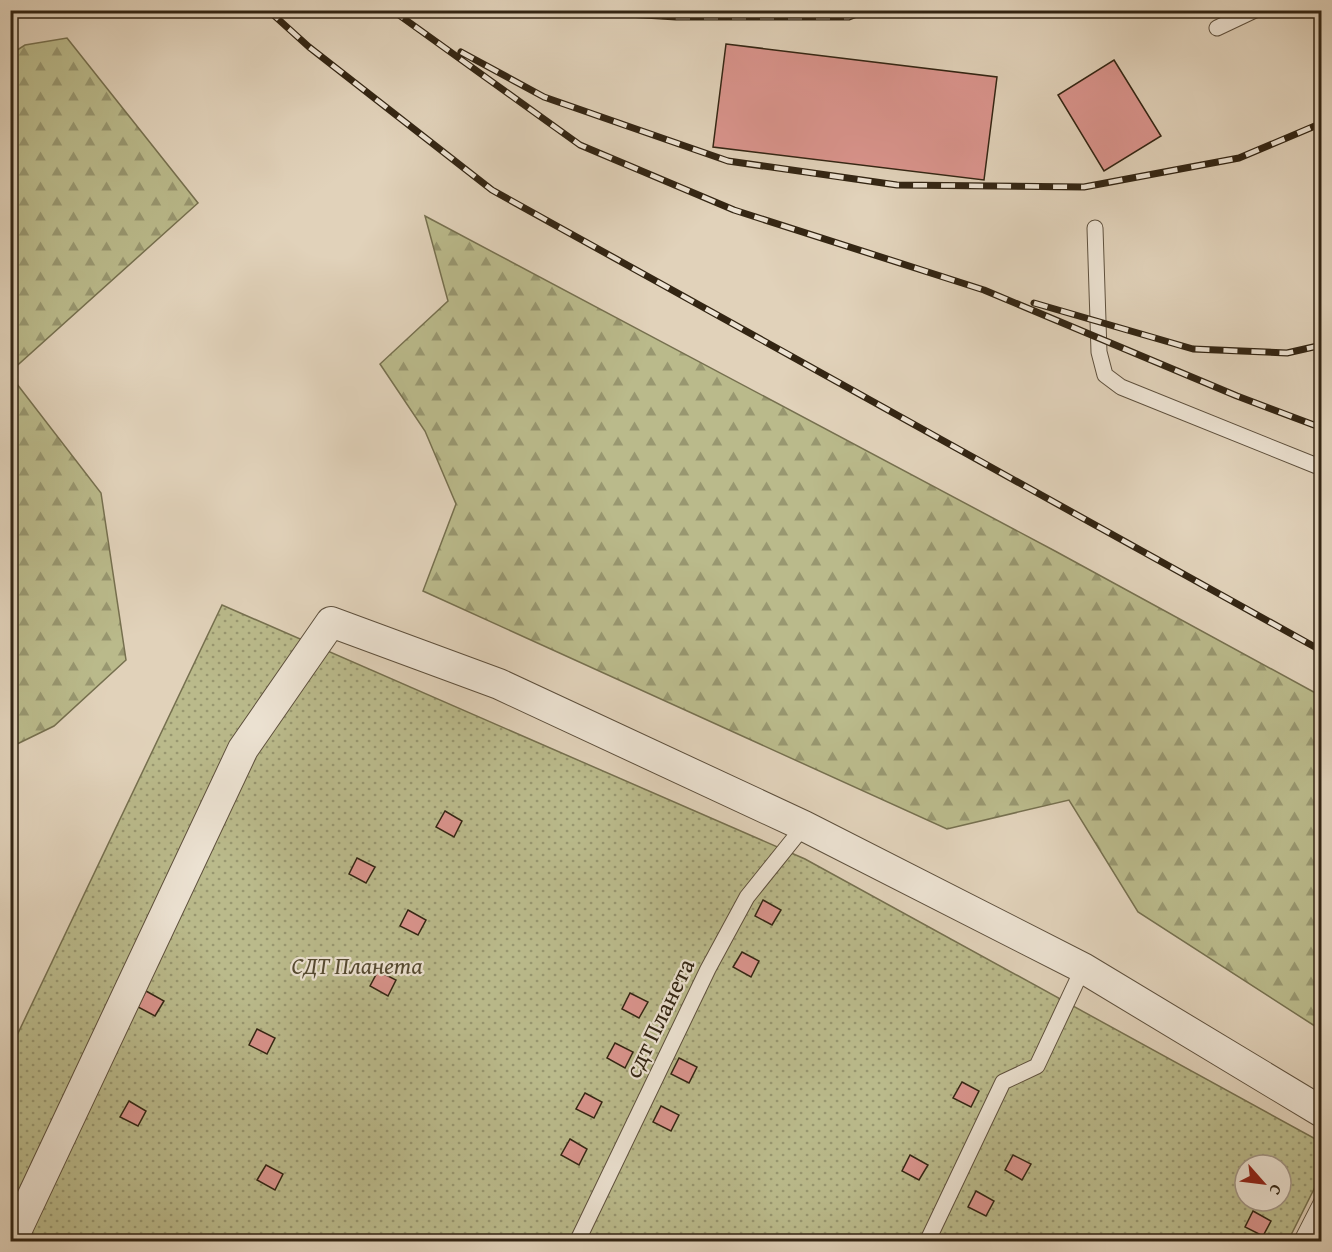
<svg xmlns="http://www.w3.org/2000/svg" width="1332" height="1252" font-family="'Gentium Book Plus',serif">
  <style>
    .grass { fill: url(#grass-dots); stroke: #76704f; stroke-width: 1.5; fill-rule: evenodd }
    .forest { fill: url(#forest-firs); stroke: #76704f; stroke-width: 1.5 }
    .building { fill: #da948d; stroke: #332513; stroke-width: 1.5 }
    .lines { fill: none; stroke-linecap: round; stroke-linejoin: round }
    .service-casing { stroke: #5e503d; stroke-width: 17 }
    .minor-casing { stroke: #5e503d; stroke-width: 32 }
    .service { stroke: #ece2d2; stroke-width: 15 }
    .minor { stroke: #ece2d2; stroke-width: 30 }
    .rail-casing { stroke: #332513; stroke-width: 7 }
    .rail { stroke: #ece2d2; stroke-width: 4.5; stroke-dasharray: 14; stroke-linecap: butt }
    .labels { text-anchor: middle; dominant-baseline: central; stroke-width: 4.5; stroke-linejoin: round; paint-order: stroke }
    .park-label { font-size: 24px; font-style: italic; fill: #554a31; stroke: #ece2d2 }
    .street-label { font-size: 24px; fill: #332513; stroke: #ece2d2 }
  </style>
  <defs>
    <pattern id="grass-dots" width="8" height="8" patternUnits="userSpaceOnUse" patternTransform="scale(1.5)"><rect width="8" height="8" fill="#baba8b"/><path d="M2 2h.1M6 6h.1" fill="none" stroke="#989770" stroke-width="1.8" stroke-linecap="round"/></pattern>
    <pattern id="forest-firs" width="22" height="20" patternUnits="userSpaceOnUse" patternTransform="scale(1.5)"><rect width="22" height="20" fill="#baba8b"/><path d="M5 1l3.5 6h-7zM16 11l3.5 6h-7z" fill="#989770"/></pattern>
  </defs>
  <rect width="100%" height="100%" fill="#e1d2ba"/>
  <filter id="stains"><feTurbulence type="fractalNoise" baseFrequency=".00333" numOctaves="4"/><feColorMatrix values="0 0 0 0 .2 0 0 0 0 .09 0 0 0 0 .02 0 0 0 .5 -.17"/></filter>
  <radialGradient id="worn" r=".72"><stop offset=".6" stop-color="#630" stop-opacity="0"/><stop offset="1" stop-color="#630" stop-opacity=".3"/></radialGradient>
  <path class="grass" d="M222,605L805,859L1321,1142V1175L1288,1241H11L10,1050ZM1245,1165H1281V1201H1245Z"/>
  <path class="forest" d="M67,38L198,203L11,371V54L25,45Z
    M425,216L1055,551L1321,696V1030L1138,912L1069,800L947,829L423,591L456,504L425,431L380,364L448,301Z
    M10,375L101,493L126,660L54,726L11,747Z"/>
  <path class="building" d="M726,44L997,77L984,180L713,147Z
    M1114,60L1161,136L1104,171L1058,95Z
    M445,811L462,821L454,837L436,827Z
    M357,858L375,867L366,883L349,874Z
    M763,900L781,910L772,925L755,916Z
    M408,910L426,920L418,935L400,926Z
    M742,952L759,961L751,977L733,967Z
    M378,971L396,980L388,996L370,986Z
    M146,991L164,1001L155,1016L138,1007Z
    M630,993L648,1002L639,1018L622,1009Z
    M257,1029L275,1038L267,1054L249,1045Z
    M615,1043L633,1052L625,1068L607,1058Z
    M679,1058L697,1067L689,1083L671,1074Z
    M962,1082L979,1091L971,1107L953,1098Z
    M585,1093L602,1102L594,1118L576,1109Z
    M129,1101L146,1111L138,1126L120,1117Z
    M661,1106L679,1115L671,1131L653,1122Z
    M570,1139L587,1149L579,1165L561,1155Z
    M910,1155L928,1165L919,1180L902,1171Z
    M1013,1155L1031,1164L1022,1180L1005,1170Z
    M266,1165L283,1174L275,1190L257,1180Z
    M976,1191L994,1201L986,1216L968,1207Z
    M1253,1211L1271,1221L1263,1236L1245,1227Z"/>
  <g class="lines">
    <defs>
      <path id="service" d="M1217,28L1255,10
        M1095,228L1099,352L1105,375L1121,387L1322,468
        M577,1242L708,969L747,897L804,826
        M927,1242L1003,1082L1037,1066L1083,968
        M1301,1242L1322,1201"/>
      <path id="minor" d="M11,1242L243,749L331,622L499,684L804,826L1083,968L1322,1112"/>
    </defs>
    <use href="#service" class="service-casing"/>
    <use href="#minor" class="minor-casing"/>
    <use href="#service" class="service"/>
    <use href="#minor" class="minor"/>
    <defs>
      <path id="rail" d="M268,10L309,47L492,190L1322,651
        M392,10L580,145L734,210L984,290L1237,396L1322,428
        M564,10L676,17L684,16
        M676,17H849L867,10
        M461,52L544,97L728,161L897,185L1084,187L1239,158L1322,123
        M1034,303L1193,349L1287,353L1322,345"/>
    </defs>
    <use href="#rail" class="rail-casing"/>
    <use href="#rail" class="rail"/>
  </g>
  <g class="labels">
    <g class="park-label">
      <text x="357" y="965">СДТ Планета</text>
    </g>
    <g class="street-label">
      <text transform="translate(659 1018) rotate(-64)">сдт Планета</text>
    </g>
  </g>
  <rect width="1332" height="1252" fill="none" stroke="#e1d2ba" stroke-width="36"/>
  <rect x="12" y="12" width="1308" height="1228" fill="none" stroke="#332513" stroke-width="3"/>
  <rect x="18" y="18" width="1296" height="1216" fill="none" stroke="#332513" stroke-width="1.5"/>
  <g transform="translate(1263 1183) rotate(118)"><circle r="28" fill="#ece2d2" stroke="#a29686" stroke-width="1.5"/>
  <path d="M0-4.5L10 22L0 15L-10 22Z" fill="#8f2418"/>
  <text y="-9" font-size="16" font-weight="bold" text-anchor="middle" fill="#332513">С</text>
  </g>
  <rect width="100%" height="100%" filter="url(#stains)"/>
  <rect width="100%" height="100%" fill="url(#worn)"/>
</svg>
